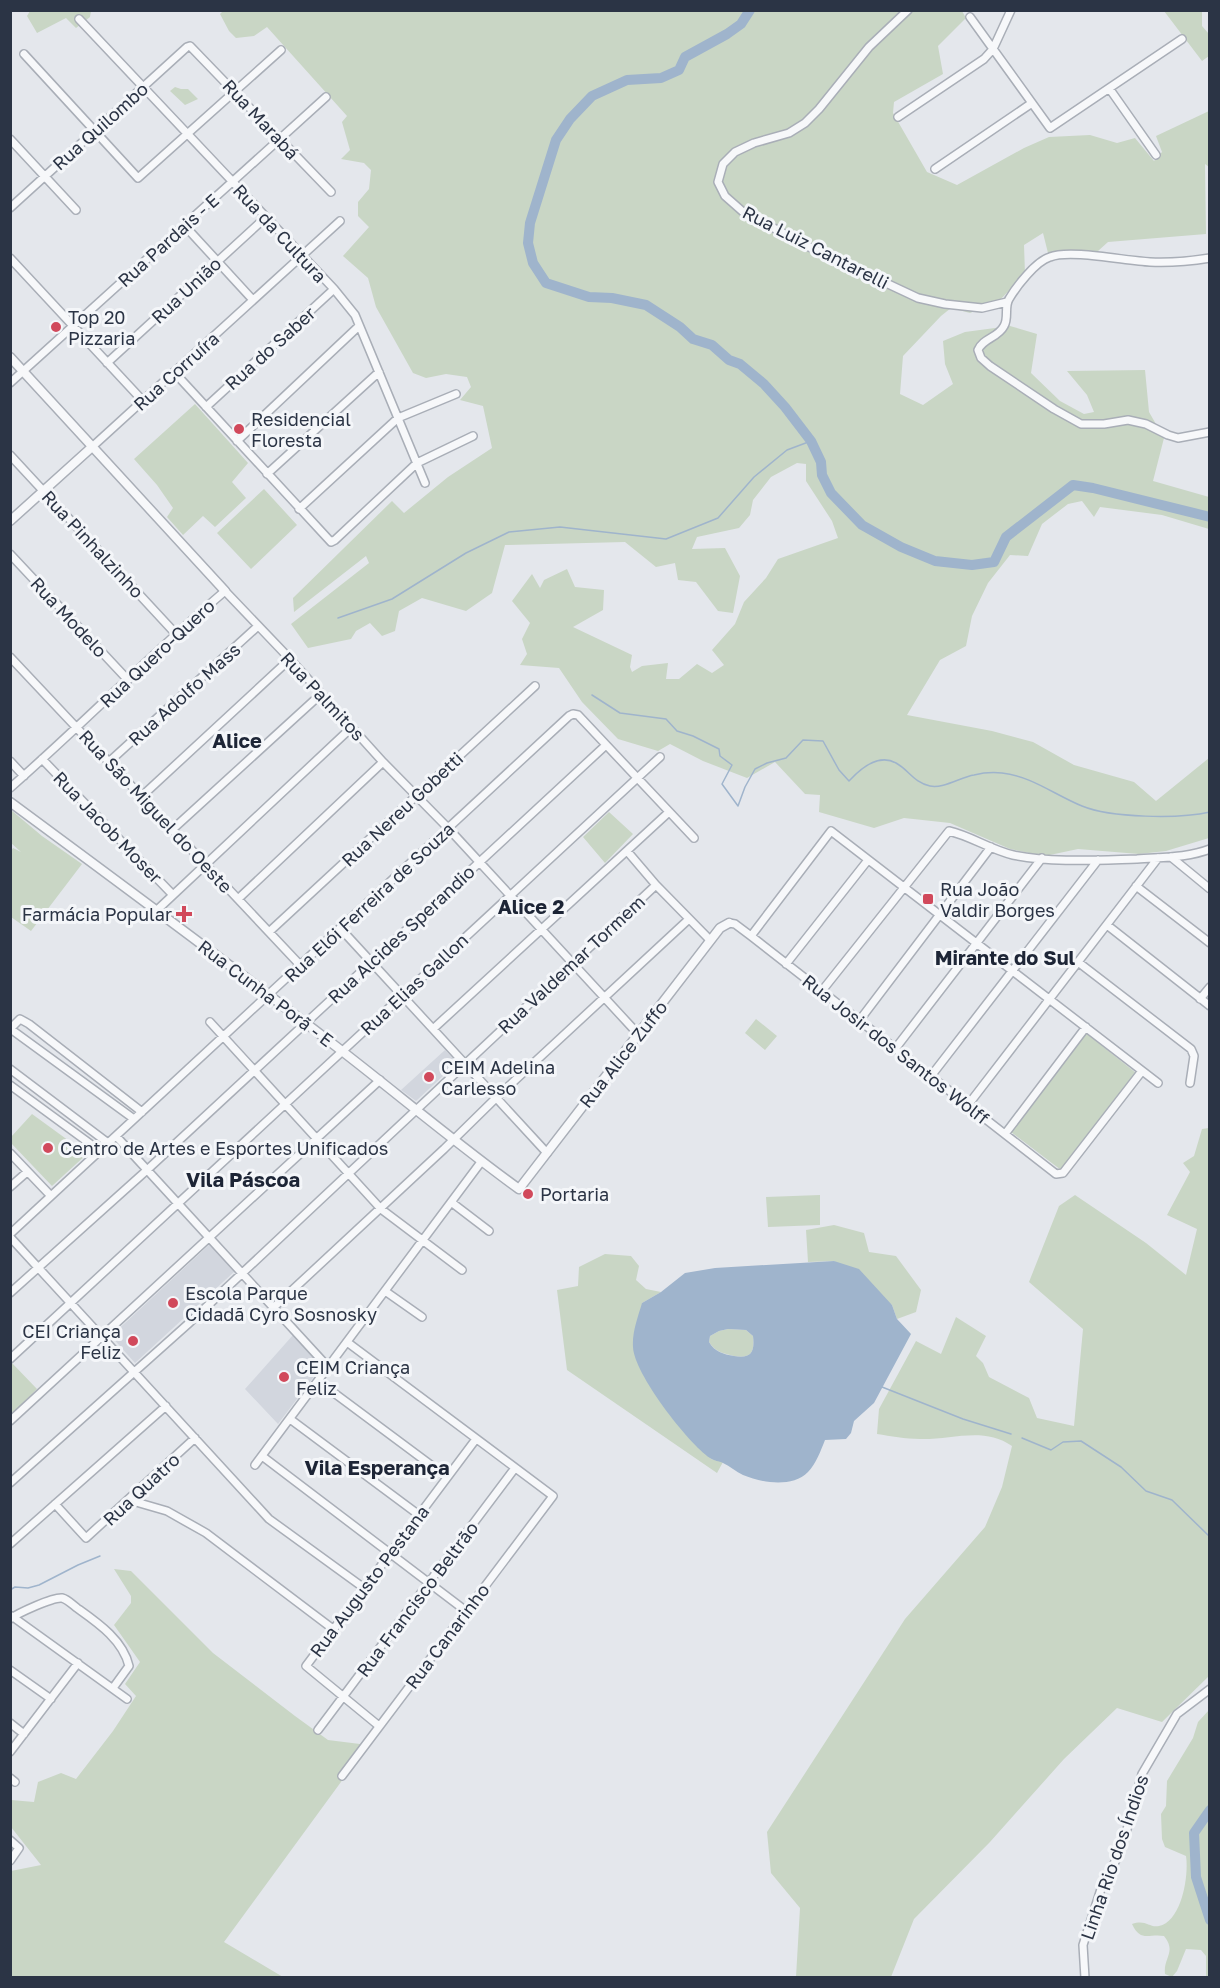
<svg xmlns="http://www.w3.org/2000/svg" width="1220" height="1988" font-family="'Golos Text',sans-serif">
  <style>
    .built { fill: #d2d6de }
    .green { fill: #c9d6c5 }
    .water { fill: #9fb4cc; fill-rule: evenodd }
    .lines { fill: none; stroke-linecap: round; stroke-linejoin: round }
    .stream { stroke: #9fb4cc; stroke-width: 1.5 }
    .river { stroke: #9fb4cc; stroke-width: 10 }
    .minor-casing { stroke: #a9aeb7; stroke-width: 10 }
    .tertiary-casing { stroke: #a9aeb7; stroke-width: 11 }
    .minor { stroke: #f7f8fa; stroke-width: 7 }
    .tertiary { stroke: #f7f8fa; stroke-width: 8 }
    .poi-dot { fill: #d1495b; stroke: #f4f6f9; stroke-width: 2 }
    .labels { text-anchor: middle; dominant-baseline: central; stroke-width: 6; stroke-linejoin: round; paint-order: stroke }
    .street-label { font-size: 18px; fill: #2b3445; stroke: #f4f6f9 }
    .poi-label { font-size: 18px; fill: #2b3445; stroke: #f4f6f9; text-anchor: start }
    .neighbourhood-label { font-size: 20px; font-weight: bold; fill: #1d2536; stroke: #f4f6f9 }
  </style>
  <rect width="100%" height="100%" fill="#e4e7ec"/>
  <path class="built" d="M445,1050L457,1063L416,1101L401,1090Z
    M210,1244L235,1271L135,1363L111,1336Z
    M293,1335L322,1366L278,1424L245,1389Z"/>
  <path class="green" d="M224,10L962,11L966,18L938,46L943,74L894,102L893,113L927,172L957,185L1024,148L1049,137L1090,135L1117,143L1135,138L1154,161L1162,152L1156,136L1209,111V167L1205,164L1206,234L1108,242L1098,251L1048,253L1043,233L1024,245L1025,274L998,302L970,313L951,308L941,316L903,356L900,394L923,405L953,384L945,364L943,341L965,332L1010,326L1037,334L1031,373L1060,401L1084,414L1094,412L1087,395L1067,371L1145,370L1149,412L1164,438L1153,481L1209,497V529L1162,515L1100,507L1094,517L1082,501L1068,504L1042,524L1028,556L1010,555L988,583L972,616L966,646L940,660L907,715L992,731L1033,742L1074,765L1134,782L1156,801L1209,758V838L1166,851L1139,854L1078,849L1045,856L1010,849L950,823L904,818L874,828L819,812L820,795L805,794L775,762L747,778L703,761L670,744L658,751L618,739L582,702L559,668L520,665L527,654L522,639L530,623L512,601L532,574L540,588L544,580L567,569L575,587L604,590L603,610L573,627L632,655L630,667L632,672L642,666L668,663L666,679H679L697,664L712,673L724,665L712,650L735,624L744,602L766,578L778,559L838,538L832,521L806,481V464L797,463L771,477L753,500L750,515L739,528L697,537L692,549L725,548L740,576L733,613L718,611L696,582L678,580L675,563L656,567L625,542L505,545L492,593L466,611L422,598L399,611L395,631L382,636L370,623L356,631L351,639L308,648L291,624L369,563L366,556L294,612L293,598L392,501L404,513L448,477L492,448L483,406L460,400L471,387L467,377L446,374L426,378L413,373L376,307L368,278L343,256L369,227L358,216V202L369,189L371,170L364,163L341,159L350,150L342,122L347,116L267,27L254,36L236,38L229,31L220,14Z
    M30,11H91L90,17L76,28L66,18L37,33L27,16Z
    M1164,11H1202V26L1209,34V56L1202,61Z
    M175,87L181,89H188L198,99L185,105L170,91Z
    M195,404L248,463L232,482L246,498L215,527L203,516L183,535L167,517L173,508L157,485L134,459Z
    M264,489L297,525L251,569L217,533Z
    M11,810L42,836L82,864L31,931L11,917V851L13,848L21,852L11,843Z
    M609,812L633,834L605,863L583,837Z
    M756,1019L777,1036L765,1050L745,1033Z
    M1086,1033L1136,1073L1061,1170L1011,1132Z
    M32,1114L87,1154L52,1186L11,1143V1137Z
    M1209,1128V1676L1162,1722L1117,1708L1064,1759L990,1842L914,1919L891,1977H796L800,1908L771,1873L767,1832L905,1619L985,1527L1002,1487L1012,1446C984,1426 951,1440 920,1439C905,1439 891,1436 877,1434L879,1409L916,1341L941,1354L956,1317L986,1336L976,1356L983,1363L989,1377L1029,1398L1037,1418L1074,1426L1083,1329L1029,1282L1059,1206L1075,1195L1146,1243L1186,1275L1197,1229L1167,1215L1190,1172L1183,1163L1194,1156L1202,1129Z
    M820,1195V1225L768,1227L766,1197Z
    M834,1225L864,1233L869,1252L896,1256L921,1290L916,1312L897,1319L892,1305L834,1261L808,1262L806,1230Z
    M605,1254L631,1256L639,1266L636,1280L646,1289L661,1292L642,1303L711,1459L723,1462L717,1473L567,1370L557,1290L578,1286L579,1267Z
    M728,1329L746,1330L753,1336C755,1352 751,1359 734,1356C723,1353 715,1352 709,1342L710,1336L719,1331Z
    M11,1362L37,1389L11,1415Z
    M114,1569L131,1571L213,1653L295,1716L328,1740L368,1745L224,1942L283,1977L11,1978V1871L41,1865L11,1827V1800L34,1802L38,1782L61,1773L76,1779L113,1731L136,1696L125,1684L140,1662L114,1625L131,1603V1596Z
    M1209,1710V1977H1206V1956L1201,1950L1186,1949L1177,1971L1172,1977L1165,1974C1163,1958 1177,1952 1164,1936C1149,1933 1141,1943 1132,1924C1146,1919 1149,1928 1159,1926C1182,1921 1189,1875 1186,1856L1165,1847L1162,1839L1161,1814L1166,1806L1167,1781L1193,1738L1198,1722Z"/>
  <path class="water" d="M834,1261L859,1269L892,1305L897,1319L911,1334L874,1403L854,1421L851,1433L846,1439L825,1440C821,1450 816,1464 808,1472C792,1488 762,1483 743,1475C736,1472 730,1466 723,1463C719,1461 714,1461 710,1458C688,1443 634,1374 633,1347C632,1332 638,1317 642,1303L661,1292L685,1273L715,1268ZM728,1329L746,1330L753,1336C755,1352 751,1359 734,1356C723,1354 715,1352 709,1342L710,1336L719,1331Z"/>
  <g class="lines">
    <path class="stream" d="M338,618L392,599L466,553L509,532L560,527L666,539L718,518L754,477L787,450L811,441
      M592,695L620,713L666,719L677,731L693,736L719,749L720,756L732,765L722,784L738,806L745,787L755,769L767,763L786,758L803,740L823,741L839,770L849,781C860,769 878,753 896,763C909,770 913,782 930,786C943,789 961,777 974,775C982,773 993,772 1002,773C1031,776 1055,795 1082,806C1111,818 1179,819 1210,812
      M882,1387L963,1419L1011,1434
      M1022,1438L1051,1450L1063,1442L1081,1441L1121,1467L1146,1491L1172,1500L1210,1537
      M10,1590L15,1587L28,1588L39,1585L78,1565L100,1556"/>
    <path class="river" d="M750,10L741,24L727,34L685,57L679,70L661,78L627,80L592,96L570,119L556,140L530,223L528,243L533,263L546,283L589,297L612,298L646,305L680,327L693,339L712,345L729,360L740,364L764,384L785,407L811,441L821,462L822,475L831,493L862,525L901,547L935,561L972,565L994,562L1006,537L1073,485L1093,488L1210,517
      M1210,1810L1194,1833L1196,1877L1210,1920"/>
    <defs>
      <path id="minor" d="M908,10L869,47L819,109L805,123L789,133L754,143L735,152L723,164L718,182L725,196L742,211L807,246L918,298L945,304L982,308L1007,302
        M970,17L1050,128L1182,39
        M79,19L334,289L355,315L425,483
        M24,54L138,178L281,50
        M1109,88L1156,155
        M898,117L984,59L993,49L1011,10
        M10,139L76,210
        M935,169L1032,103
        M10,208L187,47L190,46L331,192
        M184,225L253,300
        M10,258L143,401
        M1210,258C1191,261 1169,263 1150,262C1126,261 1070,249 1050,257C1036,261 1016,287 1009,299C1004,307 1009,318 1004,326C998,338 983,338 978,350L981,358L990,366L1054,409L1081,424H1104L1128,420L1146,424L1168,435L1178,438L1210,432
        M107,363L266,217
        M174,372L331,542L335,540L417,463L473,436
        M10,383L326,97
        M206,407L334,289
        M237,441L359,326
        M92,447L340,221
        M10,455L175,633
        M267,474L379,372
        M299,509L398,418L456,394
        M10,554L128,680
        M10,657L301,966
        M42,759L173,895
        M10,761L24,776
        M110,761L258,626
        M10,788C83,724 151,654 225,591L290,659L383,762L448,828L638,1034
        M142,796L290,659
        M173,829L321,694
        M627,851L656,885L710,940
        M1171,857L1210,889
        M1136,886L1210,943
        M238,899L383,762
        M156,911L352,727
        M729,923L735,924L751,936L1056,1174L1063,1173L1142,1071
        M1107,925L1210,1006
        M340,928L547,1153
        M269,932L535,686
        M751,936L831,831L1158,1083
        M1078,962L1191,1049L1194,1056L1190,1083
        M786,964L868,860
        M821,992L949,831C971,836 991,850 1013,855C1050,863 1099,860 1137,859C1161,857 1187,858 1210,849
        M1200,999L1210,987
        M859,1021L991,847
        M210,1022L381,1209L462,1270
        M433,1029L669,812
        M895,1049L1042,858
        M10,1069L108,1143
        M931,1076L1098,860
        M10,1085L100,1151
        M968,1105L1158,858
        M134,1119L12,1030V1027L20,1019L29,1024L142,1112
        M1005,1134L1086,1027
        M116,1136L328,1367
        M10,1153L51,1196
        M10,1187L27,1172
        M451,1202L489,1231
        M10,1234L569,716L573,714L578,715L694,838
        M10,1237L269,1519L364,1588
        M385,1291L422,1317
        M10,1293L147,1170L606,745
        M273,1308L444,1149L497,1097L689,919
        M10,1359L660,757
        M318,1381L447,1477
        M290,1419L419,1515
        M10,1421L380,1080
        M262,1456L466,1611
        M255,1465L481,1162
        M10,1483L188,1324L656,885
        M129,1500L167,1511L206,1533L333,1629
        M55,1504L86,1538L195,1438
        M10,1544L166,1406
        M13,1617L127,1699
        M10,1619C18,1613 53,1597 62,1598C67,1599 73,1605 77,1608C98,1623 123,1640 129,1666L113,1688
        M10,1670L51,1699
        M10,1723L24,1734
        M379,1726L306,1666L476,1439
        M318,1730L515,1468
        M10,1752L78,1663
        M342,1776L553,1496L347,1342
        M10,1778L15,1782
        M10,1840L19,1848L10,1861
        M1085,1978L1083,1945L1101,1889L1118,1856L1130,1820L1142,1774L1177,1714L1210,1689"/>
      <path id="tertiary" d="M10,357L225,591
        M10,521L92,447
        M10,802C117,881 224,960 329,1041C393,1090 454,1142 519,1189L720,928L729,923
        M10,1616L13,1617"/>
    </defs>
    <use href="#minor" class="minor-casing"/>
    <use href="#tertiary" class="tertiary-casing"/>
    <use href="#minor" class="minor"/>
    <use href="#tertiary" class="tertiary"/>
  </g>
  <g class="poi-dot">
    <circle cx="56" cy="327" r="6"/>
    <circle cx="239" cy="429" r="6"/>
    <rect x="922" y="893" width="12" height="12" rx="3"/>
    <path d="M181 905h6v6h6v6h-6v6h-6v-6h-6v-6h6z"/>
    <circle cx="429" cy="1077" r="6"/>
    <circle cx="48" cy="1148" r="6"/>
    <circle cx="528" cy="1194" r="6"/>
    <circle cx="173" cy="1303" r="6"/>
    <circle cx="133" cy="1341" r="6"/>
    <circle cx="284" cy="1377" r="6"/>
  </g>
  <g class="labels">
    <g class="street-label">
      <text transform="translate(261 119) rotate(47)">Rua Marabá</text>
      <text transform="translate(100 126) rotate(-42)">Rua Quilombo</text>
      <text transform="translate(280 233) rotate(47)">Rua da Cultura</text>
      <text transform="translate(168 240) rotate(-42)">Rua Pardais - E</text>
      <text transform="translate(816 247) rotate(27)">Rua Luiz Cantarelli</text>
      <text transform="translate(186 290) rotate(-43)">Rua União</text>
      <text transform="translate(270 348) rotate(-42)">Rua do Saber</text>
      <text transform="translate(176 371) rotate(-42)">Rua Corruíra</text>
      <text transform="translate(93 544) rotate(47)">Rua Pinhalzinho</text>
      <text transform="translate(69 617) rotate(47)">Rua Modelo</text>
      <text transform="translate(157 653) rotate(-43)">Rua Quero-Quero</text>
      <text transform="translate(184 694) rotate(-42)">Rua Adolfo Mass</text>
      <text transform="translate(323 696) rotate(47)">Rua Palmitos</text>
      <text transform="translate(402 809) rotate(-43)">Rua Nereu Gobetti</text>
      <text transform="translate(156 811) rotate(47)">Rua São Miguel do Oeste</text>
      <text transform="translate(108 827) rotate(46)">Rua Jacob Moser</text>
      <text transform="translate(369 902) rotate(-43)">Rua Elói Ferreira de Souza</text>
      <text transform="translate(401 934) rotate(-43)">Rua Alcides Sperandio</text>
      <text transform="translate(571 964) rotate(-43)">Rua Valdemar Tormem</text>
      <text transform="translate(414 984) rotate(-43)">Rua Elias Gallon</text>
      <text transform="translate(266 993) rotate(37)">Rua Cunha Porã - E</text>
      <text transform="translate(896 1049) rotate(38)">Rua Josir dos Santos Wolff</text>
      <text transform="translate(623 1054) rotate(-52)">Rua Alice Zuffo</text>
      <text transform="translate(141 1489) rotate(-43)">Rua Quatro</text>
      <text transform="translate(369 1581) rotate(-53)">Rua Augusto Pestana</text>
      <text transform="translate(417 1599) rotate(-53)">Rua Francisco Beltrão</text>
      <text transform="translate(447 1636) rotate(-53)">Rua Canarinho</text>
      <text transform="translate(1114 1857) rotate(-71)">Linha Rio dos Índios</text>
    </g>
    <g class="poi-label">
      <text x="68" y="317">Top 20<tspan x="68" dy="21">Pizzaria</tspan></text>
      <text x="251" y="419">Residencial<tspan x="251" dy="21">Floresta</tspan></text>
      <text x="940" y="889">Rua João<tspan x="940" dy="21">Valdir Borges</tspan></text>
      <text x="172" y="914" text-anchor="end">Farmácia Popular</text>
      <text x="441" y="1067">CEIM Adelina<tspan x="441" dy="21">Carlesso</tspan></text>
      <text x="60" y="1148">Centro de Artes e Esportes Unificados</text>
      <text x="540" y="1194">Portaria</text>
      <text x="185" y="1293">Escola Parque<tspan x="185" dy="21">Cidadã Cyro Sosnosky</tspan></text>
      <text x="121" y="1331" text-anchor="end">CEI Criança<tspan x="121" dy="21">Feliz</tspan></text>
      <text x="296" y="1367">CEIM Criança<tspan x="296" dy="21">Feliz</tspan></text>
    </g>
    <g class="neighbourhood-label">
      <text x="237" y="740">Alice</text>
      <text x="531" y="906">Alice 2</text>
      <text x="1005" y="957">Mirante do Sul</text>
      <text x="243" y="1179">Vila Páscoa</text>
      <text x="377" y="1467">Vila Esperança</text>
    </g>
  </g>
  <rect width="1220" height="1988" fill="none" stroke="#2b3445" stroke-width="24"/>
</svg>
